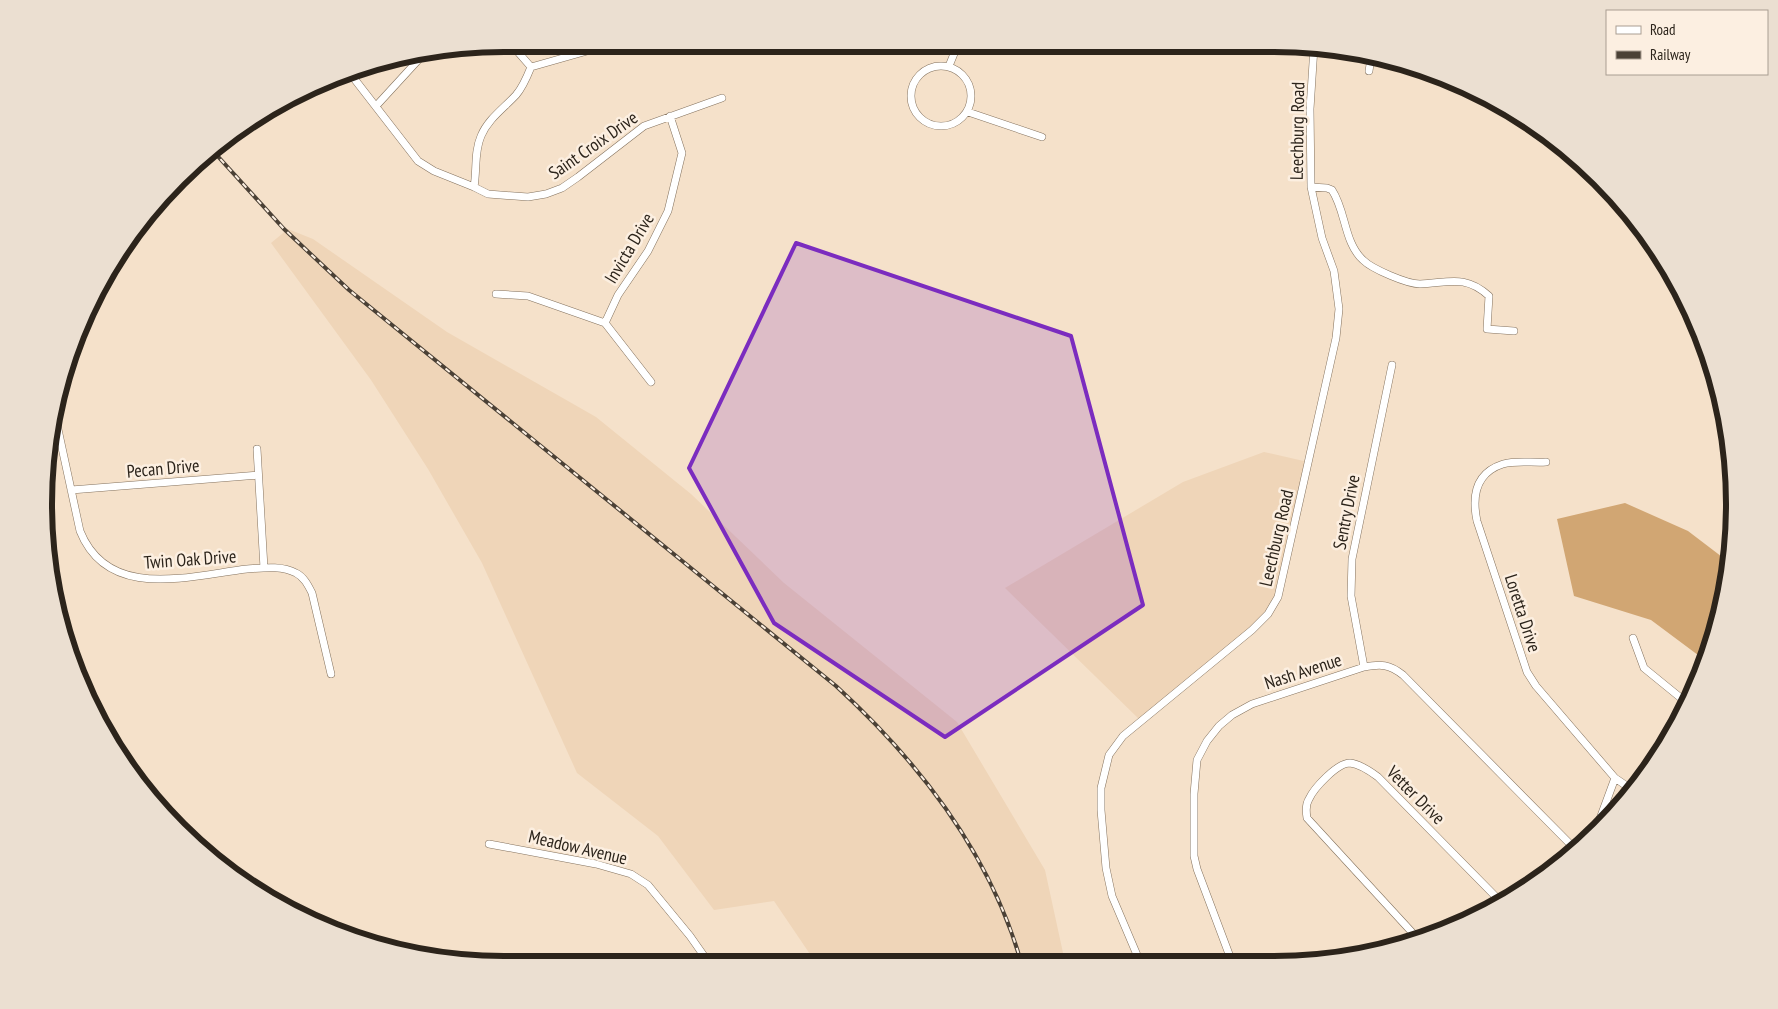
<svg xmlns="http://www.w3.org/2000/svg" width="1778" height="1009" font-family="'PT Sans Narrow',sans-serif">
  <style>
    .built { fill: #efd5b8 }
    .forest { fill: #d1a673 }
    .lines { fill: none; stroke-linecap: round; stroke-linejoin: round }
    .minor-casing { stroke: #84725e; stroke-width: 8 }
    .minor { stroke: #fff; stroke-width: 7 }
    .rail-casing { stroke: #4b4136; stroke-width: 4 }
    .rail { stroke: #fcefe1; stroke-width: 2; stroke-dasharray: 5.5; stroke-linecap: butt }
    .marked { fill: #7b2cbf; fill-opacity: 0.2; stroke: #7b2cbf; stroke-width: 4; stroke-linejoin: round }
    .labels { text-anchor: middle; dominant-baseline: central; stroke-width: 5; stroke-linejoin: round; paint-order: stroke }
    .street-label { font-size: 18px; fill: #2c241b; stroke: #fcefe1 }
    .rim { fill: none; stroke: #2c241b; stroke-width: 6 }
  </style>
  <rect width="100%" height="100%" fill="#f5e1ca"/>
  <path class="built" d="M288,229L313,239L447,332L596,417L691,494L784,583L957,722L1045,870L1065,962L816,963L774,901L714,910L658,836L577,773L482,563L428,469L371,380L271,243Z
    M1264,452L1308,462L1273,606L1252,630L1141,721L1005,588L1183,482Z"/>
  <path class="forest" d="M1625,503L1688,531L1730,563L1706,661L1651,620L1574,596L1557,519Z"/>
  <g class="lines">
    <defs>
      <path id="minor" d="M511,44L531,67L612,44
        M911 96a30 30 0 1 1 60 0a30 30 0 1 1-60 0Z
        M949,66L958,44
        M1369,71L1371,58
        M349,72L418,161L434,171L474,187L488,194L528,197L546,194L562,188L578,177L644,126L722,98
        M377,105L421,57
        M968,112L1042,137
        M474,187C477,170 474,152 481,136C488,119 504,108 516,95C523,87 527,77 531,67
        M1311,187L1327,188L1332,190C1346,211 1344,243 1363,260C1372,269 1407,284 1420,284C1448,283 1465,274 1489,296L1487,329L1514,331
        M496,294L528,296L605,323
        M605,323L618,295L648,251L668,211L682,153L670,116
        M605,323L651,382
        M56,420L80,531C108,601 188,576 247,569C262,568 281,565 296,573C304,577 308,585 312,593L331,674
        M257,449L264,568
        M1546,462C1533,463 1516,460 1503,464C1475,473 1472,497 1477,521L1527,672L1536,686L1615,778L1631,789
        M71,490L258,475
        M1633,638L1644,668L1687,703
        M1364,667L1351,596L1352,559L1392,365
        M1594,835L1615,778
        M489,844L596,864L631,874L648,885L690,936L709,963
        M1420,941L1307,818C1306,812 1305,805 1309,799C1314,788 1337,763 1350,763C1360,764 1370,771 1378,777L1501,902
        M1140,962L1112,896L1106,868L1101,810V788L1109,755L1123,736L1252,630L1268,614L1278,597L1336,338L1339,309L1334,271L1322,238L1311,187L1310,109L1314,47
        M1232,962L1197,869L1194,856V794L1197,760L1207,741L1219,726L1232,715L1252,704L1364,667C1381,664 1389,664 1403,675L1576,850"/>
    </defs>
    <use href="#minor" class="minor-casing"/>
    <use href="#minor" class="minor"/>
    <defs>
      <path id="rail" d="M213,151L284,229L349,290L836,686C918,761 990,853 1021,962"/>
    </defs>
    <use href="#rail" class="rail-casing"/>
    <use href="#rail" class="rail"/>
  </g>
  <path class="marked" d="M796,243L1071,336L1143,605L945,737L774,623L689,468Z"/>
  <g class="labels">
    <g class="street-label">
      <text transform="translate(1297 131) rotate(-89)">Leechburg Road</text>
      <text transform="translate(593 145) rotate(-35)">Saint Croix Drive</text>
      <text transform="translate(629 248) rotate(-59)">Invicta Drive</text>
      <text transform="translate(163 468) rotate(-5)">Pecan Drive</text>
      <text transform="translate(1346 512) rotate(-79)">Sentry Drive</text>
      <text transform="translate(1276 538) rotate(-77)">Leechburg Road</text>
      <text transform="translate(190 559) rotate(-4)">Twin Oak Drive</text>
      <text transform="translate(1523 613) rotate(72)">Loretta Drive</text>
      <text transform="translate(1303 671) rotate(-18)">Nash Avenue</text>
      <text transform="translate(1416 795) rotate(45)">Vetter Drive</text>
      <text transform="translate(578 847) rotate(13)">Meadow Avenue</text>
    </g>
  </g>
  <path d="M0 0H1778V1009H0ZM504 52H1274A452 452 0 0 1 1726 504V504A452 452 0 0 1 1274 956H504A452 452 0 0 1 52 504V504A452 452 0 0 1 504 52Z" fill="#ebdfd1" fill-rule="evenodd"/>
  <path class="rim" d="M504 52H1274A452 452 0 0 1 1726 504V504A452 452 0 0 1 1274 956H504A452 452 0 0 1 52 504V504A452 452 0 0 1 504 52Z"/>
  <rect x="1606" y="10" width="162" height="65" fill="#fcefe1" stroke="#a99e92"/>
  <rect x="1616" y="26" width="25" height="8" fill="#ffffff" stroke="#a99e92"/>
  <text x="1650" y="35" font-size="15" fill="#2c241b">Road</text>
  <rect x="1616" y="51" width="25" height="8" fill="#4b4136" stroke="#a99e92"/>
  <text x="1650" y="60" font-size="15" fill="#2c241b">Railway</text>
</svg>
